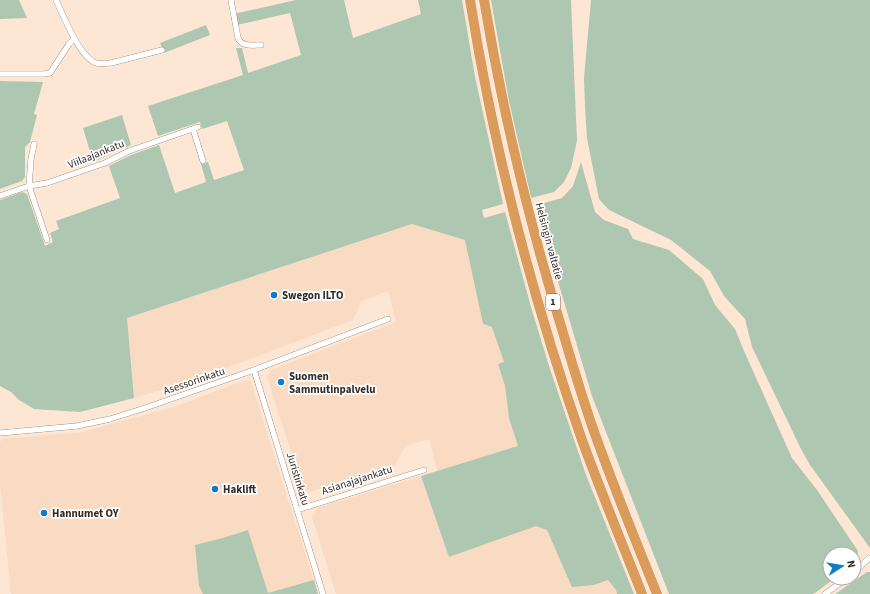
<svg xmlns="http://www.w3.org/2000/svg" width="870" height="594" font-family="'Source Sans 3',sans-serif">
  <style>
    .built { fill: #f9dbc3 }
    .green { fill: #adc7b0 }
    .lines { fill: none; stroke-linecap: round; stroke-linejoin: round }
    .minor-casing { stroke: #796555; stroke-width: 6 }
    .motorway-casing { stroke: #fff; stroke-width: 11 }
    .minor { stroke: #fff; stroke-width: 5.5 }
    .motorway { stroke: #da9b5b; stroke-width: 10 }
    .poi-dot { fill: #0e7cc6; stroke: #fff; stroke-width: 1.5 }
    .labels { text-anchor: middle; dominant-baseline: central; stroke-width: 3.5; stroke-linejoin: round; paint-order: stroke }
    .shield { fill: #fff; stroke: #716b66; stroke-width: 1 }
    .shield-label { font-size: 10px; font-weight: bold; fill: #342b24 }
    .street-label { font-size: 11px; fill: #342b24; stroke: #fff }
    .poi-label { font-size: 11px; font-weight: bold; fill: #342b24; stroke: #fff; text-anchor: start }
  </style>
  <rect width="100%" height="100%" fill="#fee6d4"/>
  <path class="built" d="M413,224L466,240L483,325L492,327L504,362L498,364L505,386L509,418L535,499L594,585L608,580L616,590L617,594H336L312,517L317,508L437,471L429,439L405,446L395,466L310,492L302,487L267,377L271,370L396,322L388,291L362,301L353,320L201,378L134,398L127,318Z
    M245,380L251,382L318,594H11L0,483V442L2,439L82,432L177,406Z"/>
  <path class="green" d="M0,0H19L27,18L0,19Z
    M296,0H344L353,38L421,14L418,0H462L475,77L503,204L482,210L484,218L505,212L531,307L549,366L586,475L634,594H617L616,590L608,580L594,585L572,587L547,530L536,526L449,557L421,476L518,446L509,418L505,386L498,364L504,362L492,327L483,324L465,240L412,224L127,318L134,398L80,412L34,409L19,400L11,392L0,386V200L22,192L27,194L45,246L53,242L50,233L59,229L56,221L120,198L109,166L131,155L159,145L175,193L206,182L201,164L208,162L214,180L244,170L227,121L202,129L200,122L158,136L148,106L243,75L236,48H242L248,73L301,55L290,13L237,25L234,14Z
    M491,0H571L577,141L571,168L564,182L554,192L531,198L509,101Z
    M591,0H870V548L810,465L801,449L752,347L745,319L724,296L710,271L671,240L609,210L599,199L587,138L585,107L584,78Z
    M206,25L210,35L164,53L160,43Z
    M0,81L43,82L34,114L37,115L30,142L25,147V177L22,181L0,189Z
    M122,115L131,145L93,162L83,128Z
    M581,162L595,212L604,220L628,229L633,239L669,250L703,279L715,305L735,329L744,351L792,458L817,490L858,551L857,562L854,564V554H830V578H835L815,593L812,594H669L592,396L557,278L537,205L562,198L573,186Z
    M248,530L268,593L314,580L318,594H203L199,586L195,545L223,538Z
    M867,572H870V594H835Z"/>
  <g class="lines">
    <defs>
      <path id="minor" d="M56,0C63,15 80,58 96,63C101,64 106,63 111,63L162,50
        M231,0L238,38C242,47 252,45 261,45
        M0,74H44L50,73L69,44L74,39
        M193,129L203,161
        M34,144L31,159L29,186L47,240
        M0,196L29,186L47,183L105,163L129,151L198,127
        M254,370L323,594
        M0,433L77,426L110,419L145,408L254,370L388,319
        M297,510L424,470
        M854,573L869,558
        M825,594L847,578"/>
      <path id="motorway" d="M470,0C494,150 532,297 582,440C601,492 622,543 642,594
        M484,0C503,114 530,226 564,336C574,370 584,404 596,437C615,490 636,542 657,594"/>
    </defs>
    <use href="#minor" class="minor-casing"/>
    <use href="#motorway" class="motorway-casing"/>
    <use href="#minor" class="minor"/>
    <use href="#motorway" class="motorway"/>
  </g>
  <g class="poi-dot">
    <circle cx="274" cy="295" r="4"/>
    <circle cx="281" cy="382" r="4"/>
    <circle cx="215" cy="489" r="4"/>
    <circle cx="44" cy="513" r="4"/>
  </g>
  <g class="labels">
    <rect class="shield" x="546" y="294" width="14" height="16" rx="3"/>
    <g class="shield-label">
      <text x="553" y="302">1</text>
    </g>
    <g class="street-label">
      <text transform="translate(96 154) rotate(-22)">Viilaajankatu</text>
      <text transform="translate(549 241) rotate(75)">Helsingin valtatie</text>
      <text transform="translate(194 381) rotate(-19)">Asessorinkatu</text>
      <text transform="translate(298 479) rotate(73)">Juristinkatu</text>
      <text transform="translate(357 480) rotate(-18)">Asianajajankatu</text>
    </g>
    <g class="poi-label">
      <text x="282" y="295">Swegon ILTO</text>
      <text x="289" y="376">Suomen<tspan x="289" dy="13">Sammutinpalvelu</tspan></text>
      <text x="223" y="489">Haklift</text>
      <text x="52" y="513">Hannumet OY</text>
    </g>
  </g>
  <g transform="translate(842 566) rotate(78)"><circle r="19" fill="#ffffff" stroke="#aeaaa7"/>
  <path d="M0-3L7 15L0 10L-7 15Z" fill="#0e7cc6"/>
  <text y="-6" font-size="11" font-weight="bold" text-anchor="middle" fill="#342b24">N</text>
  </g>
</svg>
